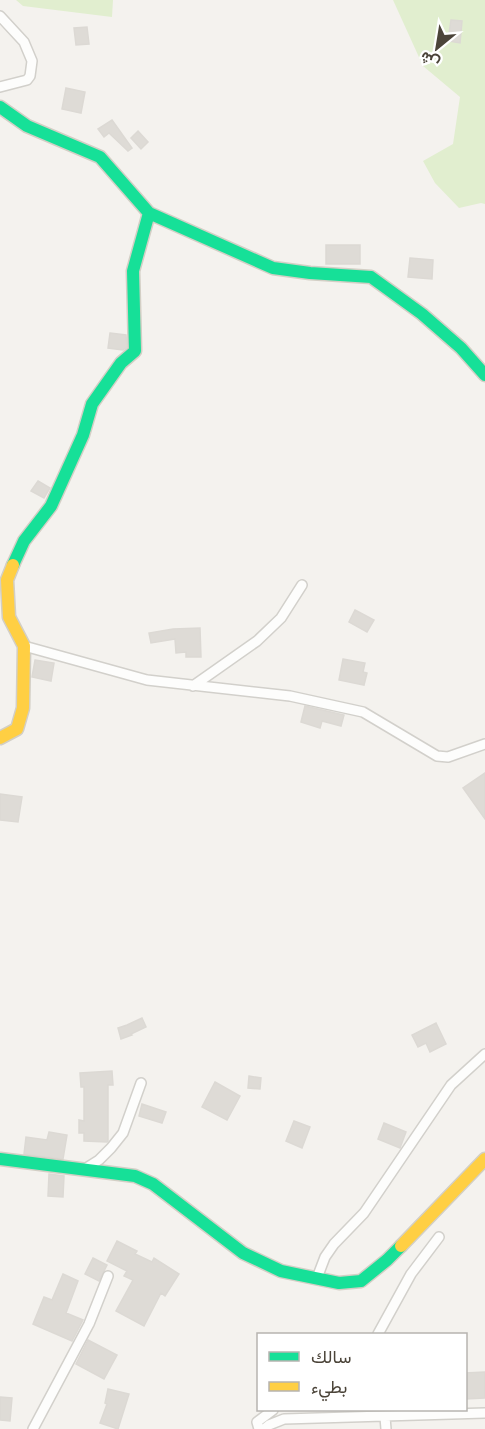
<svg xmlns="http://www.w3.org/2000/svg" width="485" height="1429" font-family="'Work Sans',Vazirmatn,sans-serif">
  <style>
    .green { fill: #e1eecf }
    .building { fill: #dedbd6; stroke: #dcd9d4; stroke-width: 1.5 }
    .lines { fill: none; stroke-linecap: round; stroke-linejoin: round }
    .street-casing { stroke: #d2d0cb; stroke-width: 12 }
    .fast-casing { stroke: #d3cfc5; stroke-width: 15 }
    .slow-casing { stroke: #d3cfc5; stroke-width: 15 }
    .street { stroke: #fdfdfc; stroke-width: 9 }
    .fast { stroke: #16e098; stroke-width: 12 }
    .slow { stroke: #ffcf43; stroke-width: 12 }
  </style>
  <rect width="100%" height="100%" fill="#f4f2ee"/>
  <path class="green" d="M16,0H113L112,17L23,6Z
    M393,0H485V204L481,203L459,208L435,183L423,161L453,144L460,97L423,66Z"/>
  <path class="building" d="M451,20L462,21L460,43L448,41Z
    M87,27L89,44L76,45L74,28Z
    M66,88L85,92L81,113L62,109Z
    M112,120L132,148L128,151L109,133L104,137L98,129Z
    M138,131L148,142L141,149L131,138Z
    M326,245H360V264H326Z
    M410,258L433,260L432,279L408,277Z
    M110,333L126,335L127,347L123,350L108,348Z
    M38,481L50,488L44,498L31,491Z
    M355,610L374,620L367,632L349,622Z
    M200,628L201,657H186V652L176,653L175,639L151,643L149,633L173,629Z
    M343,659L365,663L363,672L367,673L364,685L339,680Z
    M35,660L54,663L51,681L32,677Z
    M305,706L344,715L341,726L322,721L320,728L301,722Z
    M485,773V819L463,788Z
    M0,794L22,797L18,822L0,820Z
    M142,1018L146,1027L131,1034L132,1035L121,1039L118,1028L127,1025Z
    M436,1023L446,1044L430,1052L426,1043L418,1047L412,1035Z
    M112,1071L113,1085H108V1141L107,1142L84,1141V1133H79V1120L84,1121V1087H81L80,1073Z
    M249,1076L261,1078L260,1089L248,1088Z
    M215,1082L240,1096L227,1120L202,1107Z
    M142,1104L166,1112L162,1123L139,1116Z
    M294,1121L310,1127L302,1148L286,1141Z
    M384,1123L406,1132L400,1148L378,1139Z
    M49,1132L67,1135L63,1159L24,1154L26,1137L47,1140Z
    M49,1174L64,1176L63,1197L48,1196Z
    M117,1241L137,1251L135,1254L152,1262L154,1258L179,1274L165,1296L161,1293L144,1326L116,1311L133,1280L124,1276L127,1271L107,1261Z
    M93,1258L107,1265L99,1281L85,1274Z
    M63,1274L78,1281L66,1313L83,1320L72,1341L33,1324L44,1297L52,1300Z
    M88,1340L117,1355L104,1379L76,1364Z
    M485,1372V1398L465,1399V1373Z
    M108,1389L129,1394L118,1429L100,1423L107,1404L105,1403Z
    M0,1397L12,1398L10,1421L0,1420Z"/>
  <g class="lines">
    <defs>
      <path id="street" d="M0,16L24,42L32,61L30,76L27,80L0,87
        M24,646L147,680L290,696L363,712L437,756L448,757L485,744
        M193,686L257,641L281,618L302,585
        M83,1170L99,1160L111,1148L123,1133L141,1083
        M317,1278L325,1257L334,1244L364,1213L451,1085L485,1054
        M378,1334L411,1274L439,1237
        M385,1417L386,1429
        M33,1429L89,1324L108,1276
        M259,1429L257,1422L273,1410
        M264,1429L269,1425L284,1419L485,1413"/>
      <path id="fast" d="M0,107L27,126L100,157L149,213L273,268L310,273L371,277L422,314L461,348L485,375
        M13,565L24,541L51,506L83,435L92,404L121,363L135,351L133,271L149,213
        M0,1159L135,1176L153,1184L243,1253L281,1271L339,1283L361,1281L387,1260L401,1246"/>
      <path id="slow" d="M0,738L17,729L23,708L24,646L9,617L7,580L13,565
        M401,1246L485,1159"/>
    </defs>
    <use href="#street" class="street-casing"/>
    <use href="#fast" class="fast-casing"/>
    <use href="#slow" class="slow-casing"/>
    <use href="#street" class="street"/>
    <use href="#fast" class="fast"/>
    <use href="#slow" class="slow"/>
  </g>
  <rect x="257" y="1333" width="210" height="78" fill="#ffffff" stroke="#b7b4b0" stroke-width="1.5"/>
  <rect x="269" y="1352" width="30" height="9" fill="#16e098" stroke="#b7b4b0" stroke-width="1.5"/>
  <text x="311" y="1363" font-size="18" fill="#4b4439">سالك</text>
  <rect x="269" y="1382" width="30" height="9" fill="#ffcf43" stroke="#b7b4b0" stroke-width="1.5"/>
  <text x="311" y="1393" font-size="18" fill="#4b4439">بطيء</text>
  <g transform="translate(437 48) rotate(210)" stroke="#ffffff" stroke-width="4.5" paint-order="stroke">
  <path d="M0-4.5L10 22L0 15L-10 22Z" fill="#4b4439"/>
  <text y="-9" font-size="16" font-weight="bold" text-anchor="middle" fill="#4b4439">ش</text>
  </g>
</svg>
